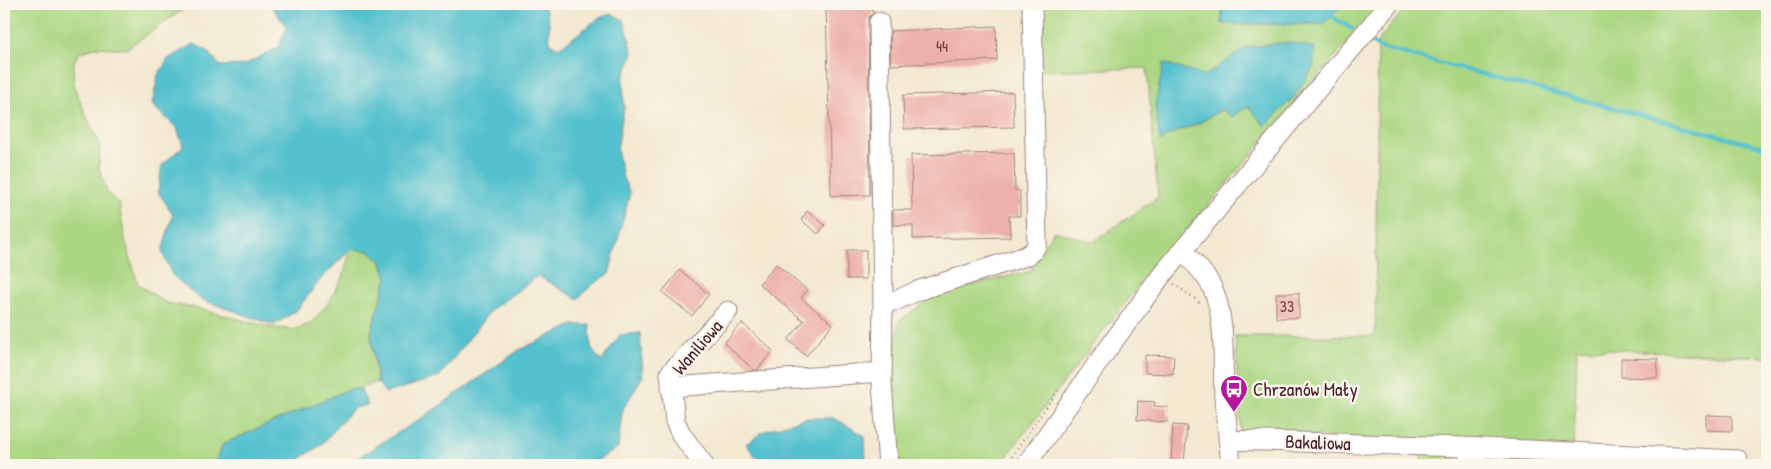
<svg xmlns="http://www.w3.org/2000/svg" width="1771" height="469" font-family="'Patrick Hand',sans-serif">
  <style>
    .green { fill: #acd783; stroke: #7b7b57; fill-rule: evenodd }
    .water { fill: #55c1ce; stroke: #50707c }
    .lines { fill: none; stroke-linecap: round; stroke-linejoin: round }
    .stream { stroke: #55c1ce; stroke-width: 4 }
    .building { fill: #edb0aa }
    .minor-casing { stroke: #9e847e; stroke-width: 21 }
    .path { stroke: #9e847e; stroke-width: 2.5; stroke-dasharray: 1 4; stroke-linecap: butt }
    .minor { stroke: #fff; stroke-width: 19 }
    .labels { text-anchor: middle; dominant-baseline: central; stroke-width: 5; stroke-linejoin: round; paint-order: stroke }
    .number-label { font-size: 16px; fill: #73434b }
    .street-label { font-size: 19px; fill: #4a1f2b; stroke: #fbf7ec }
    .poi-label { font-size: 19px; fill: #4a1f2b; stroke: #fbf7ec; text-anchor: start }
  </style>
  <rect width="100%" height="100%" fill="#fbf7ec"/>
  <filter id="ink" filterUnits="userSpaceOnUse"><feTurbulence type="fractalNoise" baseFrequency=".02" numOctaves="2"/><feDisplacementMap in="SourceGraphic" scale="10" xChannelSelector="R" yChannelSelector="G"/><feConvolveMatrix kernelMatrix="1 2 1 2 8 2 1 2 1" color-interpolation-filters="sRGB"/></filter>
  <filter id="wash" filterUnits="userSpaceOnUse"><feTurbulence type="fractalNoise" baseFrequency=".0096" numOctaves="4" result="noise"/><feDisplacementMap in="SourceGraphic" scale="20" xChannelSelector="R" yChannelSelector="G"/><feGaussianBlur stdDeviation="1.12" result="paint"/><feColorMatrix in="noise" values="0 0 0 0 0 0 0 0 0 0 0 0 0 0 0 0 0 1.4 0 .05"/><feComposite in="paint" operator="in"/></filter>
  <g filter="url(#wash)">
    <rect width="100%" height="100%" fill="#f3e8d0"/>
    <path class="green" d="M4,4H191L126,49L97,47L79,53L74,62L73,84L86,116L100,144L99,168L107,192L119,204L125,240L138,284L166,303L196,308L269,327L293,330L312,323L329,302L343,277L351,248L370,251L382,262L387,278L371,333L377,382L360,389H349L223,444L215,462L218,465H4Z
      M1038,4H1222V23L1323,24L1343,4H1380L1163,258L1162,255L1000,465H900L893,362L899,321L938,293L1031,271L1041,249L1054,231L1093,242L1158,197L1147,68L1043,71ZM1245,48L1265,126L1248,105L1223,109L1201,122L1167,136L1160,141L1205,76Z
      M1409,4H1767V357L1577,348L1574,448L1241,433L1235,336H1375L1378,41Z
      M1421,452L1453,454L1464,465H1421Z"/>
    <path class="water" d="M270,4H544L549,22L550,43L559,48L599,18L611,14L624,20L633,53L623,79L624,107L617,149L623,178L630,193L609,274L593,284L578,299L538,276L491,310L439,377L386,393L377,382L371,333L387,278L382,262L370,251L351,249L321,279L296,311L274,325L200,299L172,275L162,251L173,214L158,192L162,165L183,146L177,128L152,105L158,75L168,59L194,44L208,51L220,66L244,65L277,48L287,28Z
      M1222,4H1343L1324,24H1222Z
      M1289,42L1315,48L1313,68L1294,97L1265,126L1248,106L1232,117L1222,109L1201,122L1167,136L1160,142L1155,105L1164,63L1205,76L1245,48Z
      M573,325H590L591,347L601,362L620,335L640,333L643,376L622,411L618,448L590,465H346L425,416L519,350Z
      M349,389H360L368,405L354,408L321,445L291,465H218L215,462L223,444Z
      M806,418H834L865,436L866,465H762L746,444L764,431Z"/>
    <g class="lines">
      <path class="stream" d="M1331,16L1352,29
        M1371,42L1378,47L1767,148"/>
    </g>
    <g id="blocks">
      <path class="building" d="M826,4H872L873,13L869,17L868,22L870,195L831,196Z
        M996,26L997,60L891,65L890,31Z
        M1013,92L1014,127L904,129L903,95Z
        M1014,153L1015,190L1020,191V216H1009L1010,237L913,239V225H893V210H912L911,155Z
        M807,211L825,225L818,234L801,220Z
        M847,250H866V279H847Z
        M776,264L807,290L801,298L833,324L806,356L788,340L804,321L759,284Z
        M680,270L709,294L692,316L662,292Z
        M1276,293H1299V318H1276Z
        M742,323L773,351L757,370H754L724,343Z
        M1145,355L1174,356L1173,374L1145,373Z
        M1621,358L1658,359L1657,378L1621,377Z
        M1138,401L1155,402L1154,406L1168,407L1167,422L1137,420Z
        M1706,415L1732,416V431L1706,430Z
        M1173,425L1187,426L1184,465H1171Z"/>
    </g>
  </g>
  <g filter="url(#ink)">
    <use href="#blocks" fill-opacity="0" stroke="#9e847e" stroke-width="1"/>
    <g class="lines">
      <defs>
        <path id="minor" d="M879,22L883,300L882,383L888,465
          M1183,252C1194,263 1205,273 1212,287C1227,320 1222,361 1224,397C1226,420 1229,442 1231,465
          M883,300L895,301L917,291L1026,256L1034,250L1037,244L1032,4
          M671,387L882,372
          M1228,440L1463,447L1738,460
          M1463,447L1479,465
          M704,465L681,434L675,421L670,373L728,311
          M1026,465L1102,357L1161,276L1389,4"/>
      </defs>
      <use href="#minor" class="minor-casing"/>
      <path class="path" d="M1174,284L1202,304
        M1006,465L1058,390"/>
      <use href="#minor" class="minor"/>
    </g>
  </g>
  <defs>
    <symbol id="bus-pin" viewBox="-11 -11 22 30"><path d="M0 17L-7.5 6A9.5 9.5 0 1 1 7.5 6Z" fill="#b5179e" stroke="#fbf7ec"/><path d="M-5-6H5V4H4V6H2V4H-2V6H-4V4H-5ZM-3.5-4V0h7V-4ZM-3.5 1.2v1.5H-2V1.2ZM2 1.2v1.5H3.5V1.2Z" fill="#fff"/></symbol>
  </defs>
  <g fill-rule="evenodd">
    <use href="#bus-pin" x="1218" y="373" width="32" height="43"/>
  </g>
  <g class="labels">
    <g class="number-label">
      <text x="942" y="46">44</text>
      <text x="1287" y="306">33</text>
    </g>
    <g class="street-label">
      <text transform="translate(697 347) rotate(-49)">Waniliowa</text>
      <text transform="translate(1318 442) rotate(2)">Bakaliowa</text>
    </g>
    <g class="poi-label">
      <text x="1253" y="389">Chrzanów Mały</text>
    </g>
  </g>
  <rect width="1771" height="469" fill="none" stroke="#fbf7ec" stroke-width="20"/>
</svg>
